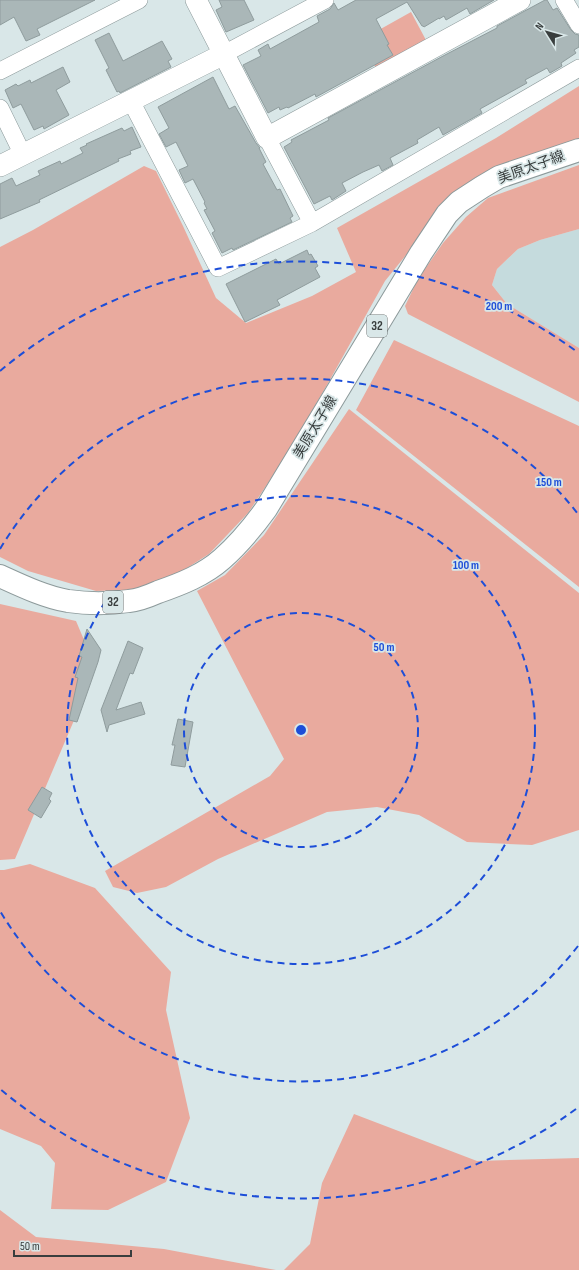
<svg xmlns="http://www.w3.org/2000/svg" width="579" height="1270" font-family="'Sofia Sans Condensed','Noto Sans JP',sans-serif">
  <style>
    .built { fill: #c5dbdd }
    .green { fill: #e9aa9e }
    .building { fill: #aab7b8; stroke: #8f9c9d }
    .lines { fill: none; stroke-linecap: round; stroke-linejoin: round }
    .minor-casing { stroke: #8d9a9b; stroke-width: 18 }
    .tertiary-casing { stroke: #8d9a9b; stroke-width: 22 }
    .primary-casing { stroke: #8d9a9b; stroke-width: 24 }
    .minor { stroke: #fff; stroke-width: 17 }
    .tertiary { stroke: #fff; stroke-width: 21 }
    .primary { stroke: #fff; stroke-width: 22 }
    .ring { fill: none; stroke: #1d4ed8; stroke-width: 2; stroke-dasharray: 7 5 }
    .labels { text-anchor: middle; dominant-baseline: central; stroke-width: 3.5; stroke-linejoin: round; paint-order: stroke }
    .shield { fill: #d9e7e8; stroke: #697171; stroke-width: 1 }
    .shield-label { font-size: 13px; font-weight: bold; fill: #393e3e }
    .street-label { font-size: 14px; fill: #393e3e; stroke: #d9e7e8 }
    .centre { fill: #1d4ed8; stroke: #d9e7e8; stroke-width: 2 }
    .ring-label { font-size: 12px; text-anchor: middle; font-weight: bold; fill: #1d4ed8; stroke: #d9e7e8; stroke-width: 3.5; stroke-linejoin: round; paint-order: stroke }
  </style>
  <rect width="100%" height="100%" fill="#d9e7e8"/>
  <path class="built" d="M579,229V348L507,304L492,285L497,269L518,249L540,240Z"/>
  <path class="green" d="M411,12L427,42L377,70L361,40Z
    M579,86V141L525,159L419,239L385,281L327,385L284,459L248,513L209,554L154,589L96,591L28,571L0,557V247L33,230L144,166L156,171L183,226L216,298L246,323L312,296L356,272L337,228L496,138Z
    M579,165V229L540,240L518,249L497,269L492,285L507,304L579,348V402L408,314L405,306L418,279L443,243L466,217L488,198Z
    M394,340L579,426V587L356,410Z
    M349,409L579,593V830L532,845L467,842L419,815L377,807L327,812L218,859L166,887L137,893L113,887L105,871L270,776L284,759L197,591L225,575L264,535Z
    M0,604L76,621L87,647L75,718L15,859L0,860Z
    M30,864L95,888L171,972L166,1010L190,1118L166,1182L108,1210L51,1209L55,1163L41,1146L0,1129V870H4Z
    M354,1114L477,1161L579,1158V1270H284L310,1244L322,1183Z
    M0,1210L36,1237L164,1249L276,1270H0Z"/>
  <path class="building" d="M0,0H95L37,29L40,35L26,41L14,17L0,25Z
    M219,0H244L254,20L226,32L216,10L222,7Z
    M356,0H494L470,14L467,8L446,20L444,16L439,19V18L424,27L423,26H422L407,2L376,19L389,44L387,45L393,55L316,97L315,94L288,108L287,107L280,110L279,107L268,113L243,65L261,56L258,50L268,44L270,49L319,22L317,16L330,9L334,3L338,10Z
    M545,0H547L553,10L557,8L571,30L575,34L579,35V47L574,50L576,53L561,63L562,66L550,73L547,68L525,80L527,83L480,109L482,113L443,135L439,127L417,140L418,143L390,158L393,165L382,171L379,165L363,172L342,183L346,191L332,200L330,196L314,204L284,147L292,142L291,140L329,120L328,118L445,55L497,28V26Z
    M109,33L123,61L162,41L172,59L168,61L171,67L120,93L119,91L117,92L106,70L109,68L95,40Z
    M63,67L70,82L56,90L69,115L44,129L43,126L34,130L21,104L13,108L5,90L16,84L18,86L30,80L31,83Z
    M213,77L229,109L235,106L256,143L260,148H259L266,162L263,164L277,190L280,189L293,216L290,218L292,222L233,250L232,248L222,253L212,233L215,231L204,210L207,209L204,203L205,202L193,179L185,183L179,170L188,166L176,142L166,147L159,134L169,128L158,107Z
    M132,127L141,147L130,151L131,154L118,159L119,161L39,200L40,202L0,219V184L12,178L16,186L40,175L38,171L60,161L61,164L83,153L80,148L87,145L86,144L122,128L124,131Z
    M307,250L309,255L311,254L318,266L315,268L320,277L277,300L280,305L245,322L226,284L276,259L279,264Z
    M87,629L101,650L98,662L77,722L69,720L78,678L75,677L82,657L79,656Z
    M128,641L143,648L133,674L130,673L116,710L141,702L145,714L109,725L107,732L101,710Z
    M178,719L193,722L185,767L171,765L175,745H172Z
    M42,787L52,793L49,799L51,801L41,818L28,810Z"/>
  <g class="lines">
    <defs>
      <path id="minor" d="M564,0L579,25
        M224,54L325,0
        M0,71L139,0
        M131,101L218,268L312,223L579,68
        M0,108L23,155
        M267,138L312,223"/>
      <path id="tertiary" d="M196,0L267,138L520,0
        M0,166L224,54"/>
      <path id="primary" d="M0,576C22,586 45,597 68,601C88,604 109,604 129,601C139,600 149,596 158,592C181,584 204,575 222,559C239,544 253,527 266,509L421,253L447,214L459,202L482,187L499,177L579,150"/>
    </defs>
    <use href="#minor" class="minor-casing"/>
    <use href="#tertiary" class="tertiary-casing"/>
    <use href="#primary" class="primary-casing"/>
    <use href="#minor" class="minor"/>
    <use href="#tertiary" class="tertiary"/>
    <use href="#primary" class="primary"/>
  </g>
  <g class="ring">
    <circle cx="301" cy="730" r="117"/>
    <circle cx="301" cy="730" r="234"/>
    <path d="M578 946A351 351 0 0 1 0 911M0 549A351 351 0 0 1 578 514"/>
    <path d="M576 1109A468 468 0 0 1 0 1089M0 371A468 468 0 0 1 576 351"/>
  </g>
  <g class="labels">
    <g class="shield">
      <rect x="367" y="315" width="20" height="22" rx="3"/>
      <rect x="103" y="591" width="20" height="22" rx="3"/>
    </g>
    <g class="shield-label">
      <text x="377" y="326">32</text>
      <text x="113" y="602">32</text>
    </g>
    <g class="street-label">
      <text transform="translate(531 167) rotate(-20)">美原太子線</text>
      <text transform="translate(315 427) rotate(-59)">美原太子線</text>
    </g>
  </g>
  <circle cx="301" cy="730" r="6" class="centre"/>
  <g class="ring-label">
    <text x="499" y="310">200 m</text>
    <text x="549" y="486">150 m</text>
    <text x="466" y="569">100 m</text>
    <text x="384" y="651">50 m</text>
  </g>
  <g transform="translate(547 32) rotate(307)" stroke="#d9e7e8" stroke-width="3" paint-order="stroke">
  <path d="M0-3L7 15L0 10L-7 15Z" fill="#393e3e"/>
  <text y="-6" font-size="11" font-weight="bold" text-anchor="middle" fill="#393e3e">N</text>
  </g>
  <path d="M14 1250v6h117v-6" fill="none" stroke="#393e3e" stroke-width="2"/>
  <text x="20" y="1250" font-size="12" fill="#393e3e" stroke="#d9e7e8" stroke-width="3" paint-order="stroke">50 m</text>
</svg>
